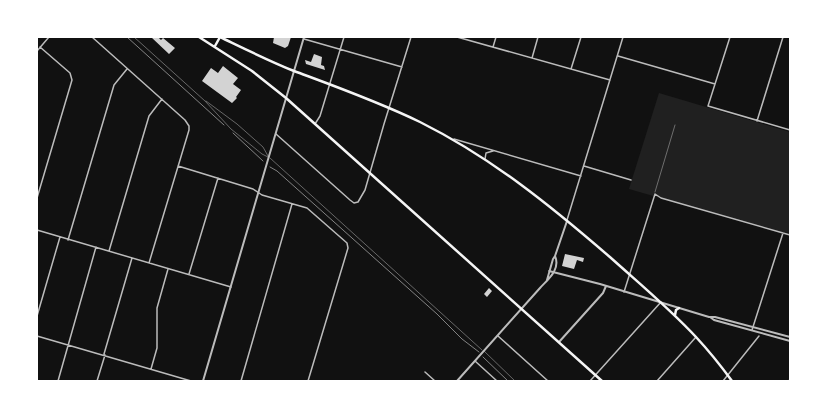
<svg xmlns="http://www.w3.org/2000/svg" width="827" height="418" font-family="Signika,sans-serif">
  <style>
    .green { fill: #202020 }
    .building { fill: #d3d3d3 }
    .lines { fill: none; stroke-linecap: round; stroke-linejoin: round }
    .path { stroke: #f5f5f5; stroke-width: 0.5 }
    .service { stroke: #bcbcbc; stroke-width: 0.5 }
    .minor { stroke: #bcbcbc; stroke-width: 1.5 }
    .tertiary { stroke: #bcbcbc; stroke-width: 2 }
    .trunk { stroke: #f5f5f5; stroke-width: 2.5 }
  </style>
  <rect width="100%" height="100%" fill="#111"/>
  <path class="green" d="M659,93L790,132V233L779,232L629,189Z"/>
  <path class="building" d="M151,37H158L161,40L163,38L175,48L169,54Z
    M274,37H291L288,46L285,48L273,43Z
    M314,54L322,57L321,65L324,66L325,70L306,64L305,60L311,62Z
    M223,66L238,78L233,84L241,90L236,97L237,98L232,103L202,81L211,68L218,73Z
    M565,254L584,258L583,262L577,260L574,269L562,266Z
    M489,288L492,291L487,297L484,294Z"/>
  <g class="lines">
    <path class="path" d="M127,37L224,125
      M233,133L263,161
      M270,167L277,171L437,314L462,339L479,352
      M483,357L508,381"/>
    <path class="service" d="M134,37L205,101L231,129L262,154L268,157
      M206,101L237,124L263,147L268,156
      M270,158L482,350
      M655,192L675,125
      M484,351L515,381"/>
    <path class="minor" d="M92,37L185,120L189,126V130L149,263
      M457,37L610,80
      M730,37L708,106L790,130
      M304,39L402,67
      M493,47L496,37
      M37,51L49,37
      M618,56L715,84
      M532,58L538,37
      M571,69L581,37
      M757,121L783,37
      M315,124L320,116L344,37
      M276,134L350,200L354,203L358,202L365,190L384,124L411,37
      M454,139L581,176
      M485,159L486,153L493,151
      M178,166L253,189L262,195L307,208L347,243L348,248L308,381
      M584,166L631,180
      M37,198L72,80L70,73L40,47
      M567,220L623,37
      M37,230L231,287
      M68,240L114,85L127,69
      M109,251L149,116L162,99
      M189,274L218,178
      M624,292L655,194L661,198L790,235
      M37,316L60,237
      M752,330L783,233
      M37,336L191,381
      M498,336L548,381
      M104,354L132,258
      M475,361L497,381
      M151,369L157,348V308L168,269
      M425,372L435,381
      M58,381L96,247
      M97,381L105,355
      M241,381L292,204
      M590,381L661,302
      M657,381L696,337
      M723,381L759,336"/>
    <path class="tertiary" d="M555,256L567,221
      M549,271L600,284L709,317H715L790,337
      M710,317L714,320L790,341
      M559,342L603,293L606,286
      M203,381L304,37
      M457,381L540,288C547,280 561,270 555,256L553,259L547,280
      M789,381L790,380"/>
    <path class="trunk" d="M199,37L252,71L286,98L602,381
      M220,37C245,49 269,61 294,71C337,87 379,102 420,122C492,158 551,206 611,258C640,284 670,309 696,337C709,351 721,366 732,381
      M215,46L220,37
      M675,315L676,310L679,308"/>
  </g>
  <rect width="827" height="418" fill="none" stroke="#ffffff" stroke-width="76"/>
</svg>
